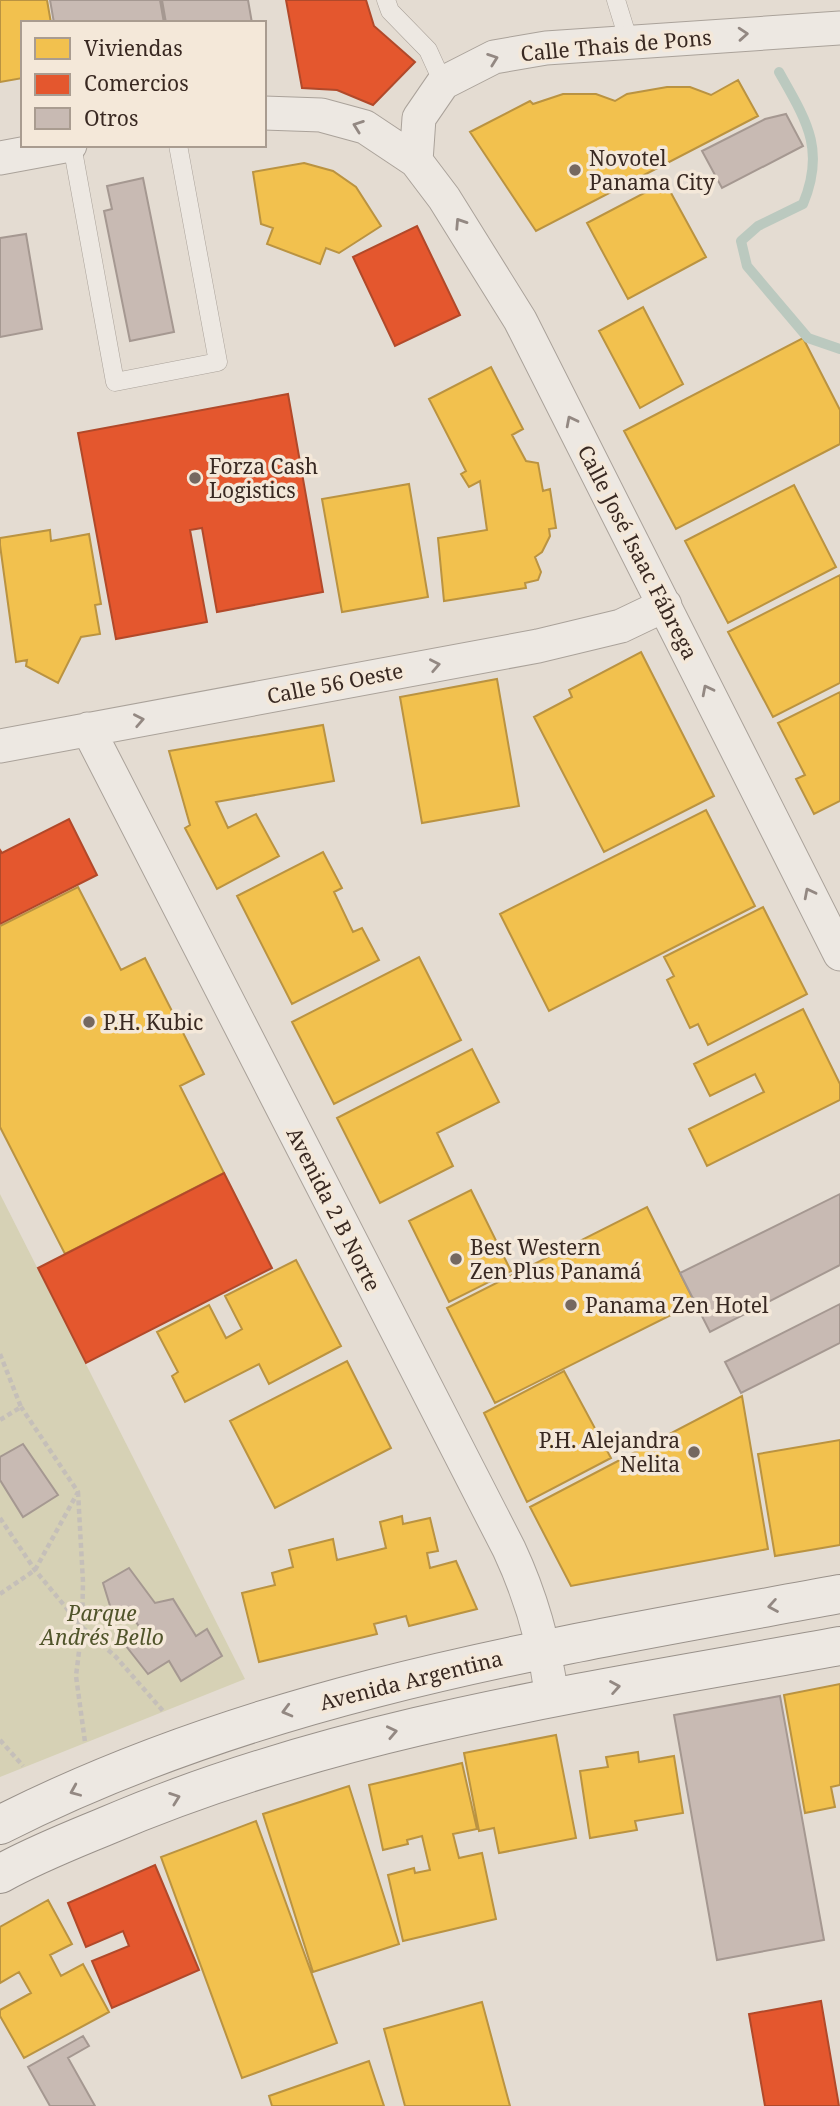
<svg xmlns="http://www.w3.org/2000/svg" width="840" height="2106" font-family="'Noto Serif',serif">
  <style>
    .green { fill: #d6d1b5 }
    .homes { fill: #f2c14e; stroke: #ba9341; stroke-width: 2 }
    .shops { fill: #e4572e; stroke: #b1492a; stroke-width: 2 }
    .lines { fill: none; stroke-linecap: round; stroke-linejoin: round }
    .stream { stroke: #bbc9bf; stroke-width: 10 }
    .building { fill: #c8bab3; stroke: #a59891; stroke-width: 2 }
    .lane-casing { stroke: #aaa29a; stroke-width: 19 }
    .street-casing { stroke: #aaa29a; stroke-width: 35 }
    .secondary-casing { stroke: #99918a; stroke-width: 40 }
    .path { stroke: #c5bfb9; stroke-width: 4.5; stroke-dasharray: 5 3.5; stroke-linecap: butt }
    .lane { stroke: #ede8e2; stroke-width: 18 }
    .street { stroke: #ede8e2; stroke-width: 33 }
    .secondary { stroke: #ede8e2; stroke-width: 38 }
    .oneway { stroke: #938882 }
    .poi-dot { fill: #756860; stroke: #f4e8d9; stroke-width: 2.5 }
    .labels { text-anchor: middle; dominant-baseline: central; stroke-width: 7; stroke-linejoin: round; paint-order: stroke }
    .street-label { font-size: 21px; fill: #392922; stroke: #f4e8d9 }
    .poi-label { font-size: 21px; fill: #392922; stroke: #f4e8d9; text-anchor: start }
    .park-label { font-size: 21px; font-style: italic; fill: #50542a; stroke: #f4e8d9 }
  </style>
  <rect width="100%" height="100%" fill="#e4dcd2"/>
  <path class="green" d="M0,1194L245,1679L0,1777Z"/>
  <path class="homes" d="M0,0H47L51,23H23V78L0,82Z
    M738,80L758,116L536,231L470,132L530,101L533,104L563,94H596L615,101L627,94L667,87H690L711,95Z
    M304,163L333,171L356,187L381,226L339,253L326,248L320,264L267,244L273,228L261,224L253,172Z
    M665,182L706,257L628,299L587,223Z
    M643,307L683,384L640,408L599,331Z
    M803,338L840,410V444L676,529L624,431Z
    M491,367L523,429L512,435L526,461L538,463L543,491L550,489L556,528L549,529L550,536L542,552L535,557L541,572L538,580L525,583L526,588L444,601L438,538L487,530L480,481L469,487L461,474L466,471L429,399Z
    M409,484L428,597L342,612L322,499Z
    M794,485L836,567L728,623L685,541Z
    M50,530L51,541L89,534L101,604L95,605L100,634L81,637L58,683L26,666L27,660L16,662L0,545V538Z
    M840,575V683L773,717L728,632Z
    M641,652L714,796L604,852L534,717L572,697L569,690Z
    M497,679L519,806L422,823L400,697Z
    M840,692V801L814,814L796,779L805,775L778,723Z
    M323,725L334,781L216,802L228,828L256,814L279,856L217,889L185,828L190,825L169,751Z
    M706,810L755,906L549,1011L500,914Z
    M323,852L342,888L334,892L353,932L362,928L379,960L292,1004L237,896Z
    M78,887L121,970L145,958L204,1074L180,1086L224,1173L65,1254L0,1127V926Z
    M763,907L807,994L708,1045L698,1024L690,1028L667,980L674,976L664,957Z
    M419,957L461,1040L334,1104L292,1022Z
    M803,1009L840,1084V1100L707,1166L689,1129L764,1092L755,1074L710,1096L694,1064Z
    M472,1049L499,1102L437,1133L453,1166L380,1203L337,1118Z
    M471,1190L511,1271L449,1302L409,1221Z
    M647,1207L695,1303L495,1403L447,1308Z
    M296,1260L341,1346L269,1384L259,1364L185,1402L172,1376L178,1372L157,1332L209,1305L226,1338L242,1329L225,1296Z
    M347,1361L391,1448L275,1508L230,1421Z
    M564,1371L611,1458L527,1502L484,1413Z
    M742,1396L768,1549L571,1586L530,1507Z
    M840,1440V1545L775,1556L758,1454Z
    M402,1516L403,1524L430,1518L438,1551L427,1553L430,1568L456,1561L477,1609L409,1626L406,1616L374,1624L377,1634L259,1662L242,1593L275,1585L272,1573L293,1567L289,1550L333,1539L337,1560L386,1548L380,1522Z
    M840,1684V1785L831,1787L835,1807L805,1813L784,1695Z
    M556,1735L576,1838L499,1853L494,1828L479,1831L464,1753Z
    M638,1752L639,1762L674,1756L683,1813L635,1821L637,1830L590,1838L580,1771L608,1767L606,1757Z
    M462,1763L477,1829L453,1834L459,1858L482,1853L496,1919L403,1941L388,1875L414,1868L415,1873L430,1870L422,1836L407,1840L408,1844L383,1850L369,1785Z
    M349,1786L399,1944L313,1972L263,1814Z
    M256,1821L337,2043L242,2078L161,1857Z
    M48,1900L72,1944L50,1955L61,1976L83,1964L109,2012L24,2058L0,2016V2010L31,1993L19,1972L0,1983V1927Z
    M482,2002L510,2106H405L384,2029Z
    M369,2061L384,2106H272L269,2096Z"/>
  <path class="shops" d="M286,0H366L374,26L415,62L373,105L337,90L302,88Z
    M417,226L460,315L395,346L353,257Z
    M288,394L323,592L217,612L202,528L190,530L207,622L116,639L78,433Z
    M69,819L97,875L0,924V850L2,853Z
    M224,1173L272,1268L86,1363L38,1268Z
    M155,1865L199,1970L112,2008L92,1961L129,1946L123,1931L86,1947L68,1903Z
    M821,2001L839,2106H765L749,2014Z"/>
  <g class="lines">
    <path class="stream" d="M779,72C806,120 826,149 803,204L758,226L741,241L747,266L808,338L840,349"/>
  </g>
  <path class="building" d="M50,0H160L164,23H54Z
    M162,0H248L252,23H166Z
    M786,114L803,146L722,188L702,151L765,119Z
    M143,178L174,332L130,341L104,211L112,209L107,186Z
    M26,234L42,329L0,337V238Z
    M840,1194V1265L710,1332L680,1273Z
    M840,1304V1343L741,1393L725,1362Z
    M23,1444L58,1495L23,1517L0,1480V1457Z
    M129,1568L155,1603L173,1599L196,1636L207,1629L222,1656L181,1681L169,1661L148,1674L126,1646L144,1634L126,1607L111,1609L103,1583Z
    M780,1696L824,1940L717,1960L674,1715Z
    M83,2036L89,2046L68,2058L95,2106H50L28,2067Z"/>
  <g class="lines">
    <defs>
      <path id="lane" d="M386,0L390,11L428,50L443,83
        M616,0L629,42
        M72,145L115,382L218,362L178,145"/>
      <path id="street" d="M264,113L321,115L365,127L416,161L444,198L520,320L840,954
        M0,158L70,145
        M416,161L419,118L443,83L494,57L546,48L840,28
        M88,729L509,1549C532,1598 545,1645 552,1698
        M0,746L538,646L621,626L665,605"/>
      <path id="secondary" d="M0,1825C264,1691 552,1647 840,1594
        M0,1874C34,1855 70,1841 106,1826C339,1726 592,1691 840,1646"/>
    </defs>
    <use href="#lane" class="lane-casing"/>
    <use href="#street" class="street-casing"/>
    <use href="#secondary" class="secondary-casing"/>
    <path class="path" d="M0,1354L21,1407L0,1420
      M78,1492L83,1582L82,1627L116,1657L163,1711
      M0,1518L35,1570L82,1627L76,1676L85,1742
      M0,1594L35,1570L78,1492L21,1407
      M0,1740L23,1766"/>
    <use href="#lane" class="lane"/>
    <use href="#street" class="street"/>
    <use href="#secondary" class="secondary"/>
  </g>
  <defs><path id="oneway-chevron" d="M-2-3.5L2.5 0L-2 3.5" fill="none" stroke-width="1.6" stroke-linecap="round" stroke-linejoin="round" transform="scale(1.75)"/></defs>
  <g class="oneway">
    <use href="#oneway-chevron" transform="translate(743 34) rotate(-4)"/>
    <use href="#oneway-chevron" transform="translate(493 59) rotate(-20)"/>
    <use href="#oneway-chevron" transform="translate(358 126) rotate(-160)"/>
    <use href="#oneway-chevron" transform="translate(460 223) rotate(-123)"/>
    <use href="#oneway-chevron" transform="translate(571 421) rotate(-117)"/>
    <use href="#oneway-chevron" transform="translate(435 665) rotate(-11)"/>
    <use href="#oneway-chevron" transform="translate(707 690) rotate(-117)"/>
    <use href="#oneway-chevron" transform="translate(139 720) rotate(-11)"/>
    <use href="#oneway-chevron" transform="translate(809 893) rotate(-117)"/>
    <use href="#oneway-chevron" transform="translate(773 1606) rotate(170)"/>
    <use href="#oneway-chevron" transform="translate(615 1687) rotate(-10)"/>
    <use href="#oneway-chevron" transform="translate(287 1711) rotate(165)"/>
    <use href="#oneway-chevron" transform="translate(392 1732) rotate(-12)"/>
    <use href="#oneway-chevron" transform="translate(75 1791) rotate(157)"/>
    <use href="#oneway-chevron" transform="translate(175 1798) rotate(-20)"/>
  </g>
  <g class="poi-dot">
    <circle cx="575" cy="170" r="7"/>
    <circle cx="195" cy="478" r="7"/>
    <circle cx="89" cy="1022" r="7"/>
    <circle cx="456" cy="1259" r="7"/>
    <circle cx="571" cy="1305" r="7"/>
    <circle cx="694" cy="1452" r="7"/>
  </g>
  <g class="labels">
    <g class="street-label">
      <text transform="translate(616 45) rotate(-5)">Calle Thais de Pons</text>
      <text transform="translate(638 552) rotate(63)">Calle José Isaac Fábrega</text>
      <text transform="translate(335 683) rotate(-11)">Calle 56 Oeste</text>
      <text transform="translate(334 1209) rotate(63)">Avenida 2 B Norte</text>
      <text transform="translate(411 1680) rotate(-14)">Avenida Argentina</text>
    </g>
    <g class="poi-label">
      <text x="589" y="158">Novotel<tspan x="589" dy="24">Panama City</tspan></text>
      <text x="209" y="466">Forza Cash<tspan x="209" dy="24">Logistics</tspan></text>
      <text x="103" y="1022">P.H. Kubic</text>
      <text x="470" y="1247">Best Western<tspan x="470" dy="24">Zen Plus Panamá</tspan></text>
      <text x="585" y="1305">Panama Zen Hotel</text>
      <text x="680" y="1440" text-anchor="end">P.H. Alejandra<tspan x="680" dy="24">Nelita</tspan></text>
    </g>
    <g class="park-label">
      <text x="102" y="1613">Parque<tspan x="102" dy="24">Andrés Bello</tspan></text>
    </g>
  </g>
  <rect x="21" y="21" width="245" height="126" fill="#f4e8d9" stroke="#a99c90" stroke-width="2"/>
  <rect x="35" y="38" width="35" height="21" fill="#f2c14e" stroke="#a99c90" stroke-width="2"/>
  <text x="84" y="56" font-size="21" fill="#392922">Viviendas</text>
  <rect x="35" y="74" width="35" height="21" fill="#e4572e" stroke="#a99c90" stroke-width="2"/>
  <text x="84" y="91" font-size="21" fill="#392922">Comercios</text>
  <rect x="35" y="108" width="35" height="21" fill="#c8bab3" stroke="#a99c90" stroke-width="2"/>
  <text x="84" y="126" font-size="21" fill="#392922">Otros</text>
</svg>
